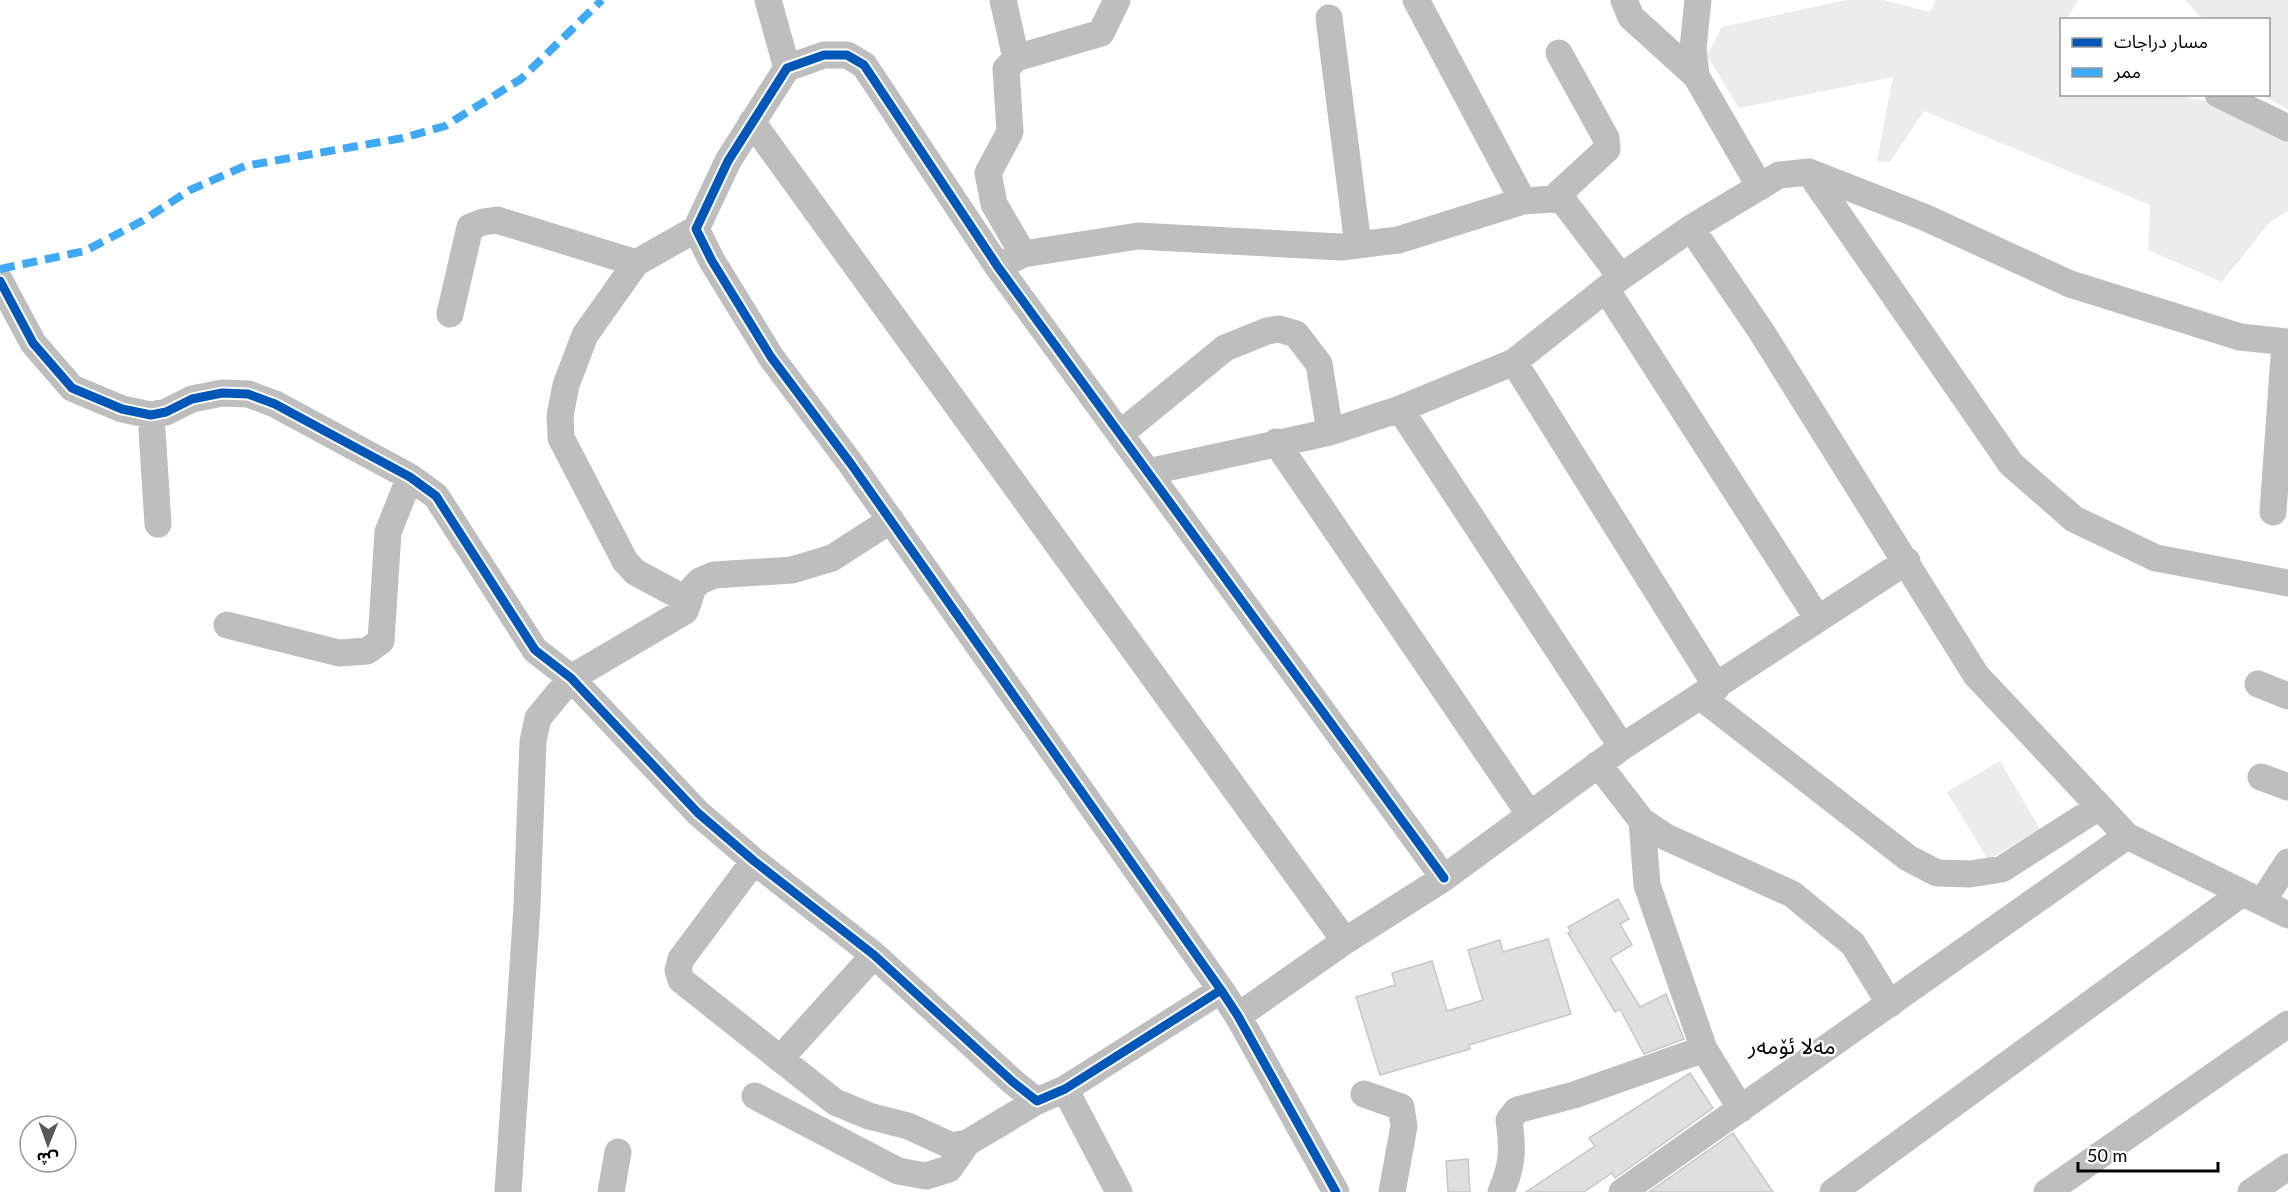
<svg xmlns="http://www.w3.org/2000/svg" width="2288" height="1192" font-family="Lato,'Noto Sans Arabic',sans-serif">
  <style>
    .green { fill: #ececec }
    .building { fill: #dfdfdf; stroke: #c7c7c7; stroke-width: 1.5 }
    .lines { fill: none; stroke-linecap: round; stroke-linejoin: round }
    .minor { stroke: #bebebe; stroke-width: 27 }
    .quiet { stroke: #3fa9f5; stroke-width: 8; stroke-dasharray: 15 8; stroke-linecap: butt }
    .cycleway-casing { stroke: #fff; stroke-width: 13 }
    .cycleway { stroke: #0057b8; stroke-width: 9 }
    .labels { text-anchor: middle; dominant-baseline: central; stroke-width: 5; stroke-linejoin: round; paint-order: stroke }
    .quarter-label { font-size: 22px; fill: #000; stroke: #fff }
  </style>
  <rect width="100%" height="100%" fill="#fff"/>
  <path class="green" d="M1846,0H1883L1930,12L1936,0H2078L2067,19L2062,20L2061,30L2058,37L2061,39L2062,94L2175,95L2217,103L2288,141V211L2270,222L2222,282L2148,250L2150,205L1924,111L1890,162L1877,161L1893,77L1739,108L1707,56L1722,27Z
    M2185,0H2288V110L2262,95L2268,94V20L2202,19Z
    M2000,761L2040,829L1988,860L1947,792Z"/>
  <path class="building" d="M1618,899L1629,919L1620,924L1632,945L1610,958L1640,1007L1666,994L1684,1039L1644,1054L1620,1009L1615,1012L1568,933L1571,932L1568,927Z
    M1548,939L1571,1014L1469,1045L1470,1049L1380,1075L1356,997L1395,985L1392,973L1432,961L1447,1011L1483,1000L1468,950L1500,940L1503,952Z
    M1690,1073L1713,1108L1615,1178L1612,1173L1584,1192H1526L1595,1146L1589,1138Z
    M1733,1133L1773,1192H1649Z
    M1468,1159L1470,1192H1448L1446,1161Z"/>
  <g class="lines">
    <path class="minor" d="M768,0L787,68
      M1003,0L1016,58
      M1416,0L1523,201L1553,199L1564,202L1621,277
      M1624,0L1631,17L1696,76
      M1698,0L1693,48L1696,76L1760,187
      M1329,18L1358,245
      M2218,94L2288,128
      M752,122L1345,941
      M1809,172L2011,464L2074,519L2156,558L2288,583
      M1553,199L1607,149L1606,138L1559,53
      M1691,228L1761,331L1976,675L2127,836L2288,915
      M1023,254L994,204L988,173L1010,132L1006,69L1016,58L1101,33L1117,0
      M998,267L1023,254L1138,236L1341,247L1398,240L1523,201
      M0,281L33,343L72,388L122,409L151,415L166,412L192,399L222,393L248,394L275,404L410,477L436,496L535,650L571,678L698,813L754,861L874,955L1013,1082L1037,1101L1065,1089L1221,990
      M1606,289L1818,619
      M450,314L470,227L483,222L497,220L636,263
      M1514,362L1717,687
      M1400,409L1622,747
      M151,415L158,524
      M1120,434L1225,348L1267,331L1279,329L1296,334L1319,364L1330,432
      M1276,442L1530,815
      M1148,472L1330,432L1400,409L1514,362L1621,277L1691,228L1779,175L1809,172L1924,217L2070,284L2240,337L2288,342
      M2273,512L2285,342
      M689,601L635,572L625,561L561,438L560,416L566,385L585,335L636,263L696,229
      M227,625L339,653L367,651L381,641L388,532L410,477
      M2258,684L2288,696
      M1701,697L1908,858L1937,873L1970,874L2002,869L2099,807
      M1598,764L1642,821L1666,837L1792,894L1853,944L1890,1004
      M2261,777L2288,787
      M754,861L681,959L678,970L681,980L835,1102L869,1116L908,1126L952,1146L967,1143L1037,1101
      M2262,902L2288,862
      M1238,1016L1345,941L1444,878L1622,747L1907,561
      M1704,1049L1741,1109
      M780,1059L874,955
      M1065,1089L1119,1192
      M1364,1094L1401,1107L1404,1126L1392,1192
      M755,1096L898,1171L926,1176L949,1169L967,1143
      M508,1192L527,906L533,741L538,718L571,678L685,611L693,588L700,581L714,575L792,570L832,558L891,520
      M611,1192L618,1152
      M1336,1192L1238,1016L1221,990L851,464L771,357L712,261L696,229L728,161L787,68L824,55H847L864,65L998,267L1444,878
      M1501,1192C1513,1165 1513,1149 1509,1120L1517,1110L1574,1095L1704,1049L1647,885L1642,821
      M1622,1192L2127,836
      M1833,1192L2242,893
      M2047,1192L2288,1024
      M2251,1192L2288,1167"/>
    <path class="quiet" d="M0,269L85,251L142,221L190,190L245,166L403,138L445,126L521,79L602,0"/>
    <defs>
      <path id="cycleway" d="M0,281L33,343L72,388L122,409L151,415L166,412L192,399L222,393L248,394L275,404L410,477L436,496L535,650L571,678L698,813L754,861L874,955L1013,1082L1037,1101L1065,1089L1221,990
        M1336,1192L1238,1016L1221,990L851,464L771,357L712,261L696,229L728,161L787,68L824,55H847L864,65L998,267L1444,878"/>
    </defs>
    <use href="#cycleway" class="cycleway-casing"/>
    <use href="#cycleway" class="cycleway"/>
  </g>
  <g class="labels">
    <g class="quarter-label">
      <text x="1792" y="1045">مەلا ئۆمەر</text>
    </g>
  </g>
  <rect x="2060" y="18" width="210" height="78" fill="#ffffff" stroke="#999999" stroke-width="1.5"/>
  <rect x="2072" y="38" width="30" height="9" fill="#0057b8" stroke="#999999" stroke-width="1.5"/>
  <text x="2114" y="48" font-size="18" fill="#000000">مسار دراجات</text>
  <rect x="2072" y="68" width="30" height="9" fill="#3fa9f5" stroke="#999999" stroke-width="1.5"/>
  <text x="2114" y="78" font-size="18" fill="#000000">ممر</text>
  <g transform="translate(48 1144) rotate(181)"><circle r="28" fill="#ffffff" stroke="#999999" stroke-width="1.5"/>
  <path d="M0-4.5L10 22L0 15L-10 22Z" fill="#595959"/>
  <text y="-9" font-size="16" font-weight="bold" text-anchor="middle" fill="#000000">ش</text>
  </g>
  <path d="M2078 1162v9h140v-9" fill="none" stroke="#000000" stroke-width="3"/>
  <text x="2087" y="1162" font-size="18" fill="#000000" stroke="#ffffff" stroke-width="4.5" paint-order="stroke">50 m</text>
</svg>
